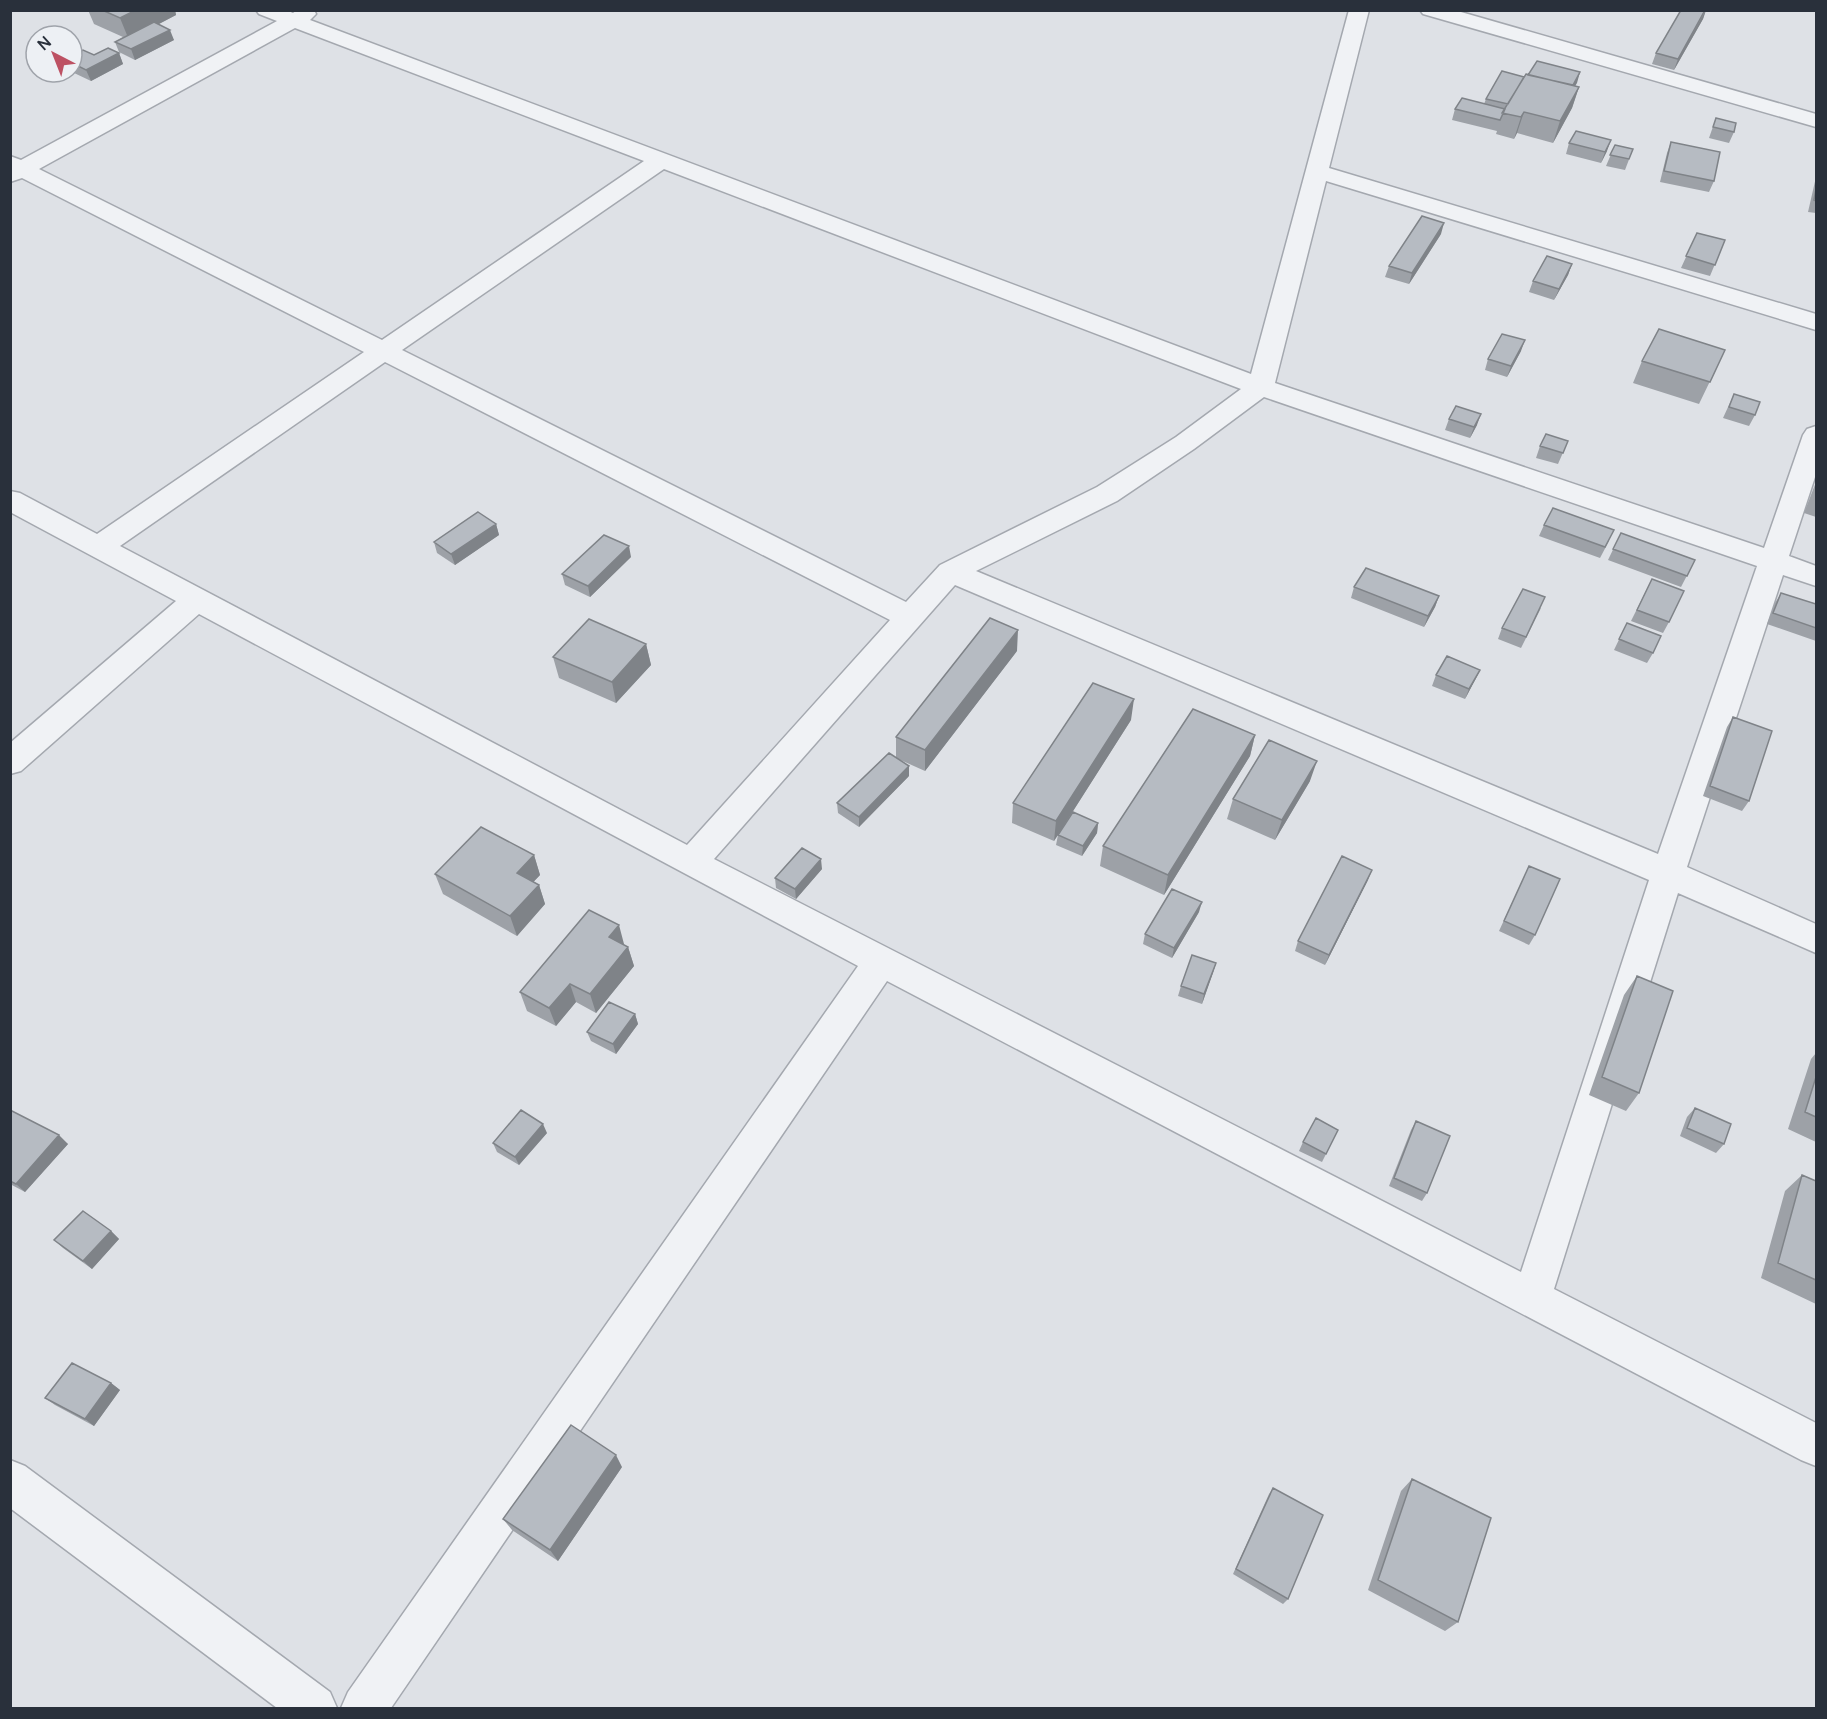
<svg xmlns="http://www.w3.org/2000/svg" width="1827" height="1719" font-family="Manrope,sans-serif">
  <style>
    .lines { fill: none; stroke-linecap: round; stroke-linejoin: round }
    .street-casing { stroke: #a4a8af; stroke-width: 3 }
    .street { fill: #f0f2f5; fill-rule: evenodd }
    .wall { fill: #9da1a7 }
    .shaded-wall { fill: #7f8388 }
    .building { fill: #b6bbc2; stroke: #7f8388; stroke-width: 1.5 }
  </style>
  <rect width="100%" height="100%" fill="#dee1e6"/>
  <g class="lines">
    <defs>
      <path id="street" d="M256,10H286L293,13L297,10H314L316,14L310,20L1251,374L1349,10H1369L1329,168L1816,314V330L1326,181L1275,383L1764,548L1803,435L1807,429L1816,426V474L1789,556L1816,566V586L1783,575L1687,867L1816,924V953L1678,893L1554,1289L1816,1423V1466L1801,1460L887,981L391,1708H341L348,1692L858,966L199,614L21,771L10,774V743L176,601L10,512V491L20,493L97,534L364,352L22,178L10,182V156L21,160L277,21L259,14ZM295,28L644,161L382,340L39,169ZM664,169L1241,389L1176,437L1097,487L940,565L906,602L402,350ZM385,362L890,620L687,845L120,546ZM1264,397L1757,566L1658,854L976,571L1117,501L1194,449ZM955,585L1649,880L1521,1272L714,859Z
        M1420,10H1454L1816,114V127L1423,14Z
        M10,1460L25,1466L330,1692L337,1708H277L10,1508Z"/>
    </defs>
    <use href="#street" class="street-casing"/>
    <use href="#street" class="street"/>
  </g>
  <path class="wall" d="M88,10H175L176,15L158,24L174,40L135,60L119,52L115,42L123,37L94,24Z
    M1706,10L1703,19L1674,70L1652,64L1656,53Z
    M119,53L123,64L91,81L72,72V56Z
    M1580,72L1575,86L1579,87L1572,108L1553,143L1517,133L1514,139L1496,134L1497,131L1452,120L1455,109L1484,104L1486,99L1528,75Z
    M1716,118L1734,132L1729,143L1709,138Z
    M1671,142L1714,181L1709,192L1660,182L1667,153Z
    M1569,143L1607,151L1601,163L1566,154Z
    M1615,145L1633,149L1625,170L1606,166Z
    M1816,177V213L1808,212Z
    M1697,233L1725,240L1710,276L1681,268Z
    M1441,234L1409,284L1385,277L1389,266Z
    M1572,264L1568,275L1554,300L1529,292L1533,281Z
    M1725,350L1699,404L1633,383L1642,361Z
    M1521,351L1507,377L1485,370L1488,359Z
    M1734,394L1755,415L1749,426L1723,418Z
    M1449,419L1477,425L1470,438L1445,430Z
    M1568,441L1558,464L1536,458L1540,446Z
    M1816,482V517L1804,513Z
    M496,524L499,535L455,565L437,553L434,542Z
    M1544,525L1609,541L1600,558L1539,536Z
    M1621,533L1695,560L1681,587L1608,560Z
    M631,557L590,597L565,585L562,574Z
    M1652,579L1669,622L1663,633L1631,621Z
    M1354,587L1439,596L1435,607L1424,627L1351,598Z
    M1781,593L1816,604V641L1767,624L1775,603Z
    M1541,608L1521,648L1498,639L1502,628Z
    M1627,623L1653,653L1647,663L1614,650Z
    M646,644L651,665L616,703L559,678L553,657Z
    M1017,651L925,771L896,758V737Z
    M1480,670L1475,680L1465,699L1432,686L1436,675Z
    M1733,717L1749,801L1742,811L1703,796L1727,727Z
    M1131,720L1059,833L1098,823L1097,833L1082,856L1056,845L1058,835L1054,841L1012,823L1013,803Z
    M1255,735L1250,756L1164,895L1100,866L1103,846Z
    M909,776L859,827L838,813L837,803Z
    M1310,781L1275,840L1227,819L1233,799Z
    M534,855L540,875L533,882L539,885L545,904L517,936L443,894L435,874Z
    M1529,866L1535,935L1529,945L1499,931Z
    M822,869L796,899L776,888L775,878Z
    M1368,880L1325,965L1295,951L1298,941Z
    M1199,912L1172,958L1143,944L1145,934Z
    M624,944L623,945L628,947L634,966L596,1013L576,1002L556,1026L527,1011L520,992Z
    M1216,963L1202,1004L1178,996L1181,986Z
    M1637,976L1639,1093L1626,1111L1589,1095L1624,995Z
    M635,1014L638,1024L616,1054L591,1041L587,1032Z
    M1816,1053V1142L1788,1129L1811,1059Z
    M1695,1108L1724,1144L1716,1153L1680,1136L1687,1117Z
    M10,1110L68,1144L25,1192L10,1184Z
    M1416,1121L1427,1193L1422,1201L1389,1186L1411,1130Z
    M1338,1130L1322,1162L1299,1151L1303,1142Z
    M547,1133L519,1165L497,1152L493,1143Z
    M1802,1175L1816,1181V1304L1761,1278L1785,1191Z
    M111,1231L119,1239L92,1269L63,1248L54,1240Z
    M111,1383L120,1390L94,1426L55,1405L45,1398Z
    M622,1467L558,1561L512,1530L503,1519Z
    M1412,1479L1458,1622L1445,1631L1368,1590L1401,1491Z
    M1273,1488L1288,1599L1283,1604L1233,1574L1269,1494Z"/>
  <path class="shaded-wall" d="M136,10H175L176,15L129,40L120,18Z
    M1706,10L1703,19L1674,70L1678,59Z
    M170,30L174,40L135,60L131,49Z
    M119,53L123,64L91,81L86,70Z
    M1580,72L1577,83L1563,106L1567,95Z
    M1579,87L1572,108L1553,143L1560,121Z
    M1524,112L1517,133L1514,139L1521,117Z
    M1611,140L1607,151L1601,163L1605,152Z
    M1444,223L1441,234L1409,284L1412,273Z
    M1572,264L1568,275L1554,300L1559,289Z
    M1525,340L1521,351L1507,377L1511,366Z
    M1481,414L1477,425L1470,438L1474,427Z
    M496,524L499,535L455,565L451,554Z
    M629,546L631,557L590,597L588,586Z
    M1439,596L1435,607L1424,627L1428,616Z
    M1018,630L1017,651L925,771V750Z
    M646,644L651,665L616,703L612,682Z
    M1480,670L1475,680L1465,699L1469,689Z
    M1134,699L1131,720L1054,841L1056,821Z
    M1255,735L1250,756L1164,895L1168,875Z
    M1317,761L1310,781L1275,840L1282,820Z
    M909,766V776L859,827V817Z
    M1098,823L1097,833L1082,856L1083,846Z
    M534,855L540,875L523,893L517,873Z
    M821,859L822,869L796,899L795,889Z
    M1372,870L1368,880L1325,965L1329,955Z
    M539,885L545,904L517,936L510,916Z
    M1202,902L1199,912L1172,958L1174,948Z
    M619,925L624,944L614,956L609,937Z
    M628,947L634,966L596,1013L590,994Z
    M1216,963L1213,973L1202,1004L1204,994Z
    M570,984L576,1002L556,1026L549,1008Z
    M635,1014L638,1024L616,1054L613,1044Z
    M543,1124L547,1133L519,1165L515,1157Z
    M59,1135L68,1144L25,1192L16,1184Z
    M111,1231L119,1239L92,1269L83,1261Z
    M111,1383L120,1390L94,1426L85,1419Z
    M616,1455L622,1467L558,1561L550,1550Z"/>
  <path class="building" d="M102,10H136L120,18Z
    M1681,10H1705L1678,59L1656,53Z
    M154,22L170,30L131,49L115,42Z
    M108,48L119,53L86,70L72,63V56L83,50L94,55Z
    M1537,61L1580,72L1573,85L1528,75Z
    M1502,71L1524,77L1508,104L1486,99Z
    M1526,74L1579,87L1560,121L1524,112L1521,117L1502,113Z
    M1462,98L1505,109L1500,120L1455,109Z
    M1716,118L1736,123L1734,132L1713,127Z
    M1576,131L1611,140L1605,152L1569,143Z
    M1671,142L1720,152L1714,181L1664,171Z
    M1615,145L1633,149L1629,159L1610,155Z
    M1816,189V201L1814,200Z
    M1422,216L1444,223L1412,273L1389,266Z
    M1697,233L1725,240L1715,265L1686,256Z
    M1547,256L1572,264L1559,289L1533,281Z
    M1659,329L1725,350L1710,382L1642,361Z
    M1502,334L1525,340L1511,366L1488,359Z
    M1734,394L1760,402L1755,415L1729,407Z
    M1456,406L1481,414L1474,427L1449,419Z
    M1546,434L1568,441L1563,453L1540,446Z
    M1553,508L1614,530L1605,547L1544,525Z
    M478,512L496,524L451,554L434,542Z
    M1621,533L1695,560L1687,576L1613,549Z
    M604,535L629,546L588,586L562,574Z
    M1366,568L1439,596L1428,616L1354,587Z
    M1652,579L1684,591L1669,622L1637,610Z
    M1523,589L1545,597L1526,637L1502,628Z
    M1781,593L1816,604V628L1773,613Z
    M990,618L1018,630L925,750L896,737Z
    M589,619L646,644L612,682L553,657Z
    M1627,623L1661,636L1653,653L1619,639Z
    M1447,656L1480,670L1469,689L1436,675Z
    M1093,683L1134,699L1056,821L1013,803Z
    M1193,709L1255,735L1168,875L1103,846Z
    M1733,717L1772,731L1749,801L1710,786Z
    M1269,740L1317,761L1282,820L1233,799Z
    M889,753L909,766L859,817L837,803Z
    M1073,812L1098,823L1083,846L1058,835Z
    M481,827L534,855L517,873L539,885L510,916L435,874Z
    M802,848L821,859L795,889L775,878Z
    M1342,856L1372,870L1329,955L1298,941Z
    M1529,866L1560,879L1535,935L1504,921Z
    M1172,889L1202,902L1174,948L1145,934Z
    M589,910L619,925L609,937L628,947L590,994L570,984L549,1008L520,992Z
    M1192,955L1216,963L1204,994L1181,986Z
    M1637,976L1673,991L1639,1093L1602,1077Z
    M609,1002L635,1014L613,1044L587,1032Z
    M1816,1077V1117L1805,1112Z
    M1695,1108L1731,1124L1724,1144L1687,1128Z
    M10,1110L59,1135L16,1184L10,1181Z
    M521,1110L543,1124L515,1157L493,1143Z
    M1316,1118L1338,1130L1326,1154L1303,1142Z
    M1416,1121L1450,1136L1427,1193L1394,1178Z
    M1802,1175L1816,1181V1280L1778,1263Z
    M83,1211L111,1231L83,1261L54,1240Z
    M72,1363L111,1383L85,1419L45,1398Z
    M571,1425L616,1455L550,1550L503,1519Z
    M1412,1479L1491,1518L1458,1622L1378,1580Z
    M1273,1488L1323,1515L1288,1599L1236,1569Z"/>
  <rect width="1827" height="1719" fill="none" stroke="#29303b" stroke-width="24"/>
  <g transform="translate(54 54) rotate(318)"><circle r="28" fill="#edf0f4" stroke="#9fa3aa" stroke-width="1.5"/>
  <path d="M0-4.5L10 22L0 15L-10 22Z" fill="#bd5163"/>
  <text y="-9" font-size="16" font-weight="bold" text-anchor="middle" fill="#29303b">N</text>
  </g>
</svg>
